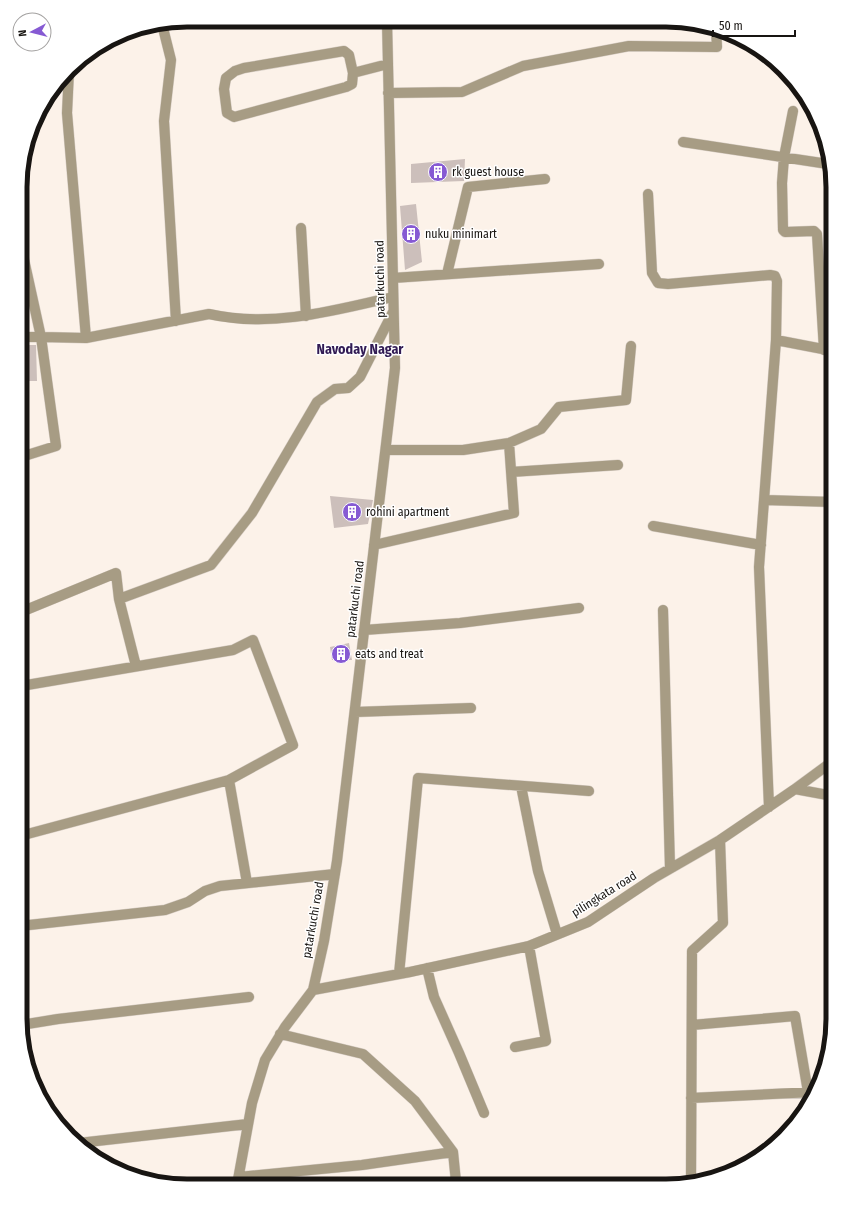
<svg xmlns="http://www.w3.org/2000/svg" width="853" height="1206" font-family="'Fira Sans Condensed',sans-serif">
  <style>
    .building { fill: #ccbfbb }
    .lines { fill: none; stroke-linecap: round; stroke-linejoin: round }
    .minor-casing { stroke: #d8cfc7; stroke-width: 11 }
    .minor { stroke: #a79c84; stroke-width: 10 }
    .labels { text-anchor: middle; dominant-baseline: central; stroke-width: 3; stroke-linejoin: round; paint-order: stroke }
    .poi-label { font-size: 12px; fill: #181512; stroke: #fff; text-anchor: start }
    .street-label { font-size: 12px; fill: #181512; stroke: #fff }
    .quarter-label { font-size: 14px; font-weight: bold; fill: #311b54; stroke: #fff }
    .rim { fill: none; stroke: #181512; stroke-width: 5 }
  </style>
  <rect width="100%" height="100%" fill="#fcf2e9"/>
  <path class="building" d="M465,159L464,181L411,183V164Z
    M416,204L422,262L405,270L400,206Z
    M21,345H36L37,381H21Z
    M330,496L373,500L368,524L334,528Z
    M349,643L352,660H332L330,647Z"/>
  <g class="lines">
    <defs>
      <path id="minor" d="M162,24L171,60L164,121L176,321
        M69,71L67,113L86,338
        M353,73L352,84L346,87L234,117L227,113L224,89L226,78L235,71L244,68L344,51L349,55L353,73L388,64
        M388,93L462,92L523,66L629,46L717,47L716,29
        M793,111L784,157L782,183L783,230L785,232L814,231L817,234L824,350
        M683,142L828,164
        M648,194L652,273L658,283L668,284L770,275L775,276L777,281L776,340
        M301,228L306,316
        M447,274L468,187L545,179
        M393,278L599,264
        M21,337H41L21,246
        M386,450H463L509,443L541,429L559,407L626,400L631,346
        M21,457L56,446L41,337L86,338L209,314C271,328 333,311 393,297
        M511,472L618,465
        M764,500L833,502
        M653,526L761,545
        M374,545L514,513L509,443
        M119,599L211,565L252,513L317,402L335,389L348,388L360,377L393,312
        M663,610L670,868
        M21,612L116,573L119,599L136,666
        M364,630L460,623L579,608
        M21,686L233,650L253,640L293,745L229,780
        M355,712L471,708
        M521,786L538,871L557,934
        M795,789L833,796
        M769,807L759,567L776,340L833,351
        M20,836L229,780L247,883
        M20,926L165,910L188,902L205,891L220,886L335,874
        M832,966L833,974
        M427,968L434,997L459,1053L484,1113
        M399,974L418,778L589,791
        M313,990L410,972L529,946L588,922L654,878L720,840L795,789L833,761
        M21,1025L58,1019L249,997
        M692,1025L795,1016L808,1092V1105
        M515,1047L546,1041L529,946
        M691,1098L813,1092
        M79,1143L248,1124
        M239,1177L362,1165L453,1152L415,1101L363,1054L280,1034
        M691,1180L692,951L723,923L720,840
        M237,1185L252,1103L265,1060L285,1027L313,990L324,941L337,861L395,368L387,21
        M445,1185L456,1182L453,1152"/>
    </defs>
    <use href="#minor" class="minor-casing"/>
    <use href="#minor" class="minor"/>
  </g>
  <defs>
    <symbol id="building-disc" viewBox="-11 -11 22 22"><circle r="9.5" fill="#865ad3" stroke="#fff"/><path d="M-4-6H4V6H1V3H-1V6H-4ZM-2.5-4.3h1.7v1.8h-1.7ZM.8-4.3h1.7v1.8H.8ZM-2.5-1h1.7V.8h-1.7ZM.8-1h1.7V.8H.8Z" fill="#fff"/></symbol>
  </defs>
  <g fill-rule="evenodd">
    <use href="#building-disc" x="427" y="161" width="22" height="22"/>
    <use href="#building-disc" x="400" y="223" width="22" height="22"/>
    <use href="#building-disc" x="341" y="501" width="22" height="22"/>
    <use href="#building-disc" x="330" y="643" width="22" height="22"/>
  </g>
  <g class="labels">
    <g class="poi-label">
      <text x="452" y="172">rk guest house</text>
      <text x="425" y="234">nuku minimart</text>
      <text x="366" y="512">rohini apartment</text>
      <text x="355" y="654">eats and treat</text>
    </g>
    <g class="street-label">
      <text transform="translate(380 279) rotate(-91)">patarkuchi road</text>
      <text transform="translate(355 599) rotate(-83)">patarkuchi road</text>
      <text transform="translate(604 894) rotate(-32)">pilingkata road</text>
      <text transform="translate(313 920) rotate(-80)">patarkuchi road</text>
    </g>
    <g class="quarter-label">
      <text x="360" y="349">Navoday Nagar</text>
    </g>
  </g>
  <path d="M0 0H853V1206H0ZM187 27H666A160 160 0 0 1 826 187V1019A160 160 0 0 1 666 1179H187A160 160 0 0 1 27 1019V187A160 160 0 0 1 187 27Z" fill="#fff" fill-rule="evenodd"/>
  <path class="rim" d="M187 27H666A160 160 0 0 1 826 187V1019A160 160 0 0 1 666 1179H187A160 160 0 0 1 27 1019V187A160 160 0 0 1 187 27Z"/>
  <g transform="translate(32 32) rotate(263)"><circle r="19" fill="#ffffff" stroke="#a3a1a0"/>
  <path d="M0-3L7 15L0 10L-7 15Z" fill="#865ad3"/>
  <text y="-6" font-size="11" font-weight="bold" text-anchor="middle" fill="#181512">N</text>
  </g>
  <path d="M713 30v6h82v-6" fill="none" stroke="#181512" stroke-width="2"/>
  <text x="719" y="30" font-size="12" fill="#181512" stroke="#ffffff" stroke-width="3" paint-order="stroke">50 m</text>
</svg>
